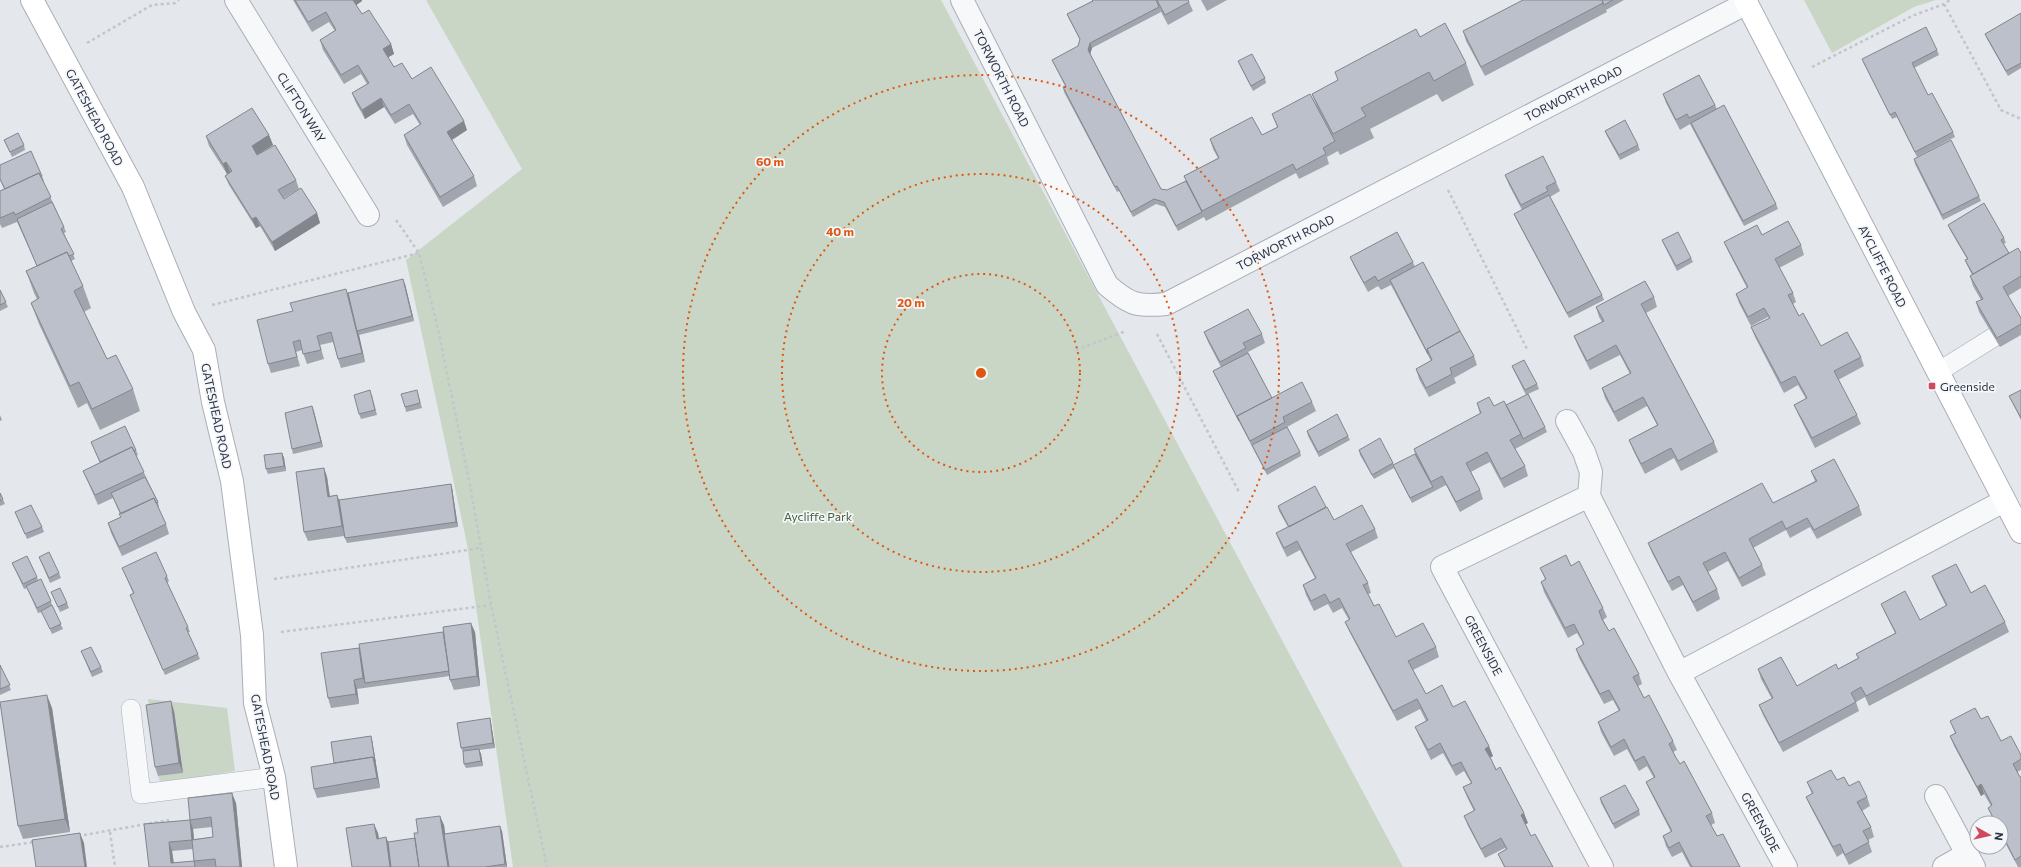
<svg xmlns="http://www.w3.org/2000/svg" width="2021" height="867" font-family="Commissioner,sans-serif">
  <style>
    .green { fill: #c9d6c5 }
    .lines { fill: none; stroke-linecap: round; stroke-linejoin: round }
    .lane-casing { stroke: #a9aeb7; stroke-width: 20 }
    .street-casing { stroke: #a9aeb7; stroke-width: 24 }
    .secondary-casing { stroke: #a9aeb7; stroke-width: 24 }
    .path { stroke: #c2c5cb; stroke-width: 2.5; stroke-dasharray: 3 3; stroke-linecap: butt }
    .lane { stroke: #f7f8fa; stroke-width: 19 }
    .street { stroke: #f7f8fa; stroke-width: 22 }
    .secondary { stroke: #fff; stroke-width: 22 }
    .wall { fill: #a1a5ae; fill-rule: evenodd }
    .shaded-wall { fill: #83868d }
    .building { fill: #bbc0ca; stroke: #83868d; fill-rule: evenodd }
    .ring { fill: none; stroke: #df570f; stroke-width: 2; stroke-dasharray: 2 4 }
    .poi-dot { fill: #d1495b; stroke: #f4f6f9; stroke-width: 1.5 }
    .labels { text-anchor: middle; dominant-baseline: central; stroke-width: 3.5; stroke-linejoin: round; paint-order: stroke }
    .street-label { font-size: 12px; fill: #2b3445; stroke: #f4f6f9 }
    .poi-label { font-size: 12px; fill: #2b3445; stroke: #f4f6f9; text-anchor: start }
    .park-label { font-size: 12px; fill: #3f6138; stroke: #f4f6f9 }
    .centre { fill: #df570f; stroke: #f4f6f9; stroke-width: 2 }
    .ring-label { font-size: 12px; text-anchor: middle; font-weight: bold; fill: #df570f; stroke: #f4f6f9; stroke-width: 3.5; stroke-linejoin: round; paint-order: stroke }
  </style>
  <rect width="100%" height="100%" fill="#e4e7ec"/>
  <path class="green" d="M426,0H941L1403,867H513L467,544L406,260L522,169Z
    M1804,0H1936L1914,7L1832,53Z
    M148,699L227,708L235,771L179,780L160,781L158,776L183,773L174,711L150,715Z"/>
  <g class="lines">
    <defs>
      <path id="lane" d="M1938,372L1994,337
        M131,709L141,794L274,777"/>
      <path id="street" d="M236,0L368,215
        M962,0L1107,285C1129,304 1136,307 1166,304L1747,3
        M1567,421L1584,452L1591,472L1589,496
        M1679,673L1786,867
        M1936,796L1974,867
        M1602,867L1442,567L1589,496L1679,673L2004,501
        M1944,867L1967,854"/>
      <path id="secondary" d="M32,0L133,187L184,312L204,350L213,402L232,481L252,635L255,703L274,777L286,867
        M1745,0L2021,532"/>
    </defs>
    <use href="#lane" class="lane-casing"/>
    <use href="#street" class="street-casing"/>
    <use href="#secondary" class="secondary-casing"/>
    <path class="path" d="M1944,4L2001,110L2021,119
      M87,43L152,5L175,3L179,0
      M1812,67L1912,16L1944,4L1950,0
      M1448,190L1527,349
      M396,220L419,253L438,329L470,485L491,605L547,867
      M212,305L419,253
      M1157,334L1239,492
      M1076,350L1126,331
      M274,579L481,548
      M281,632L491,605
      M110,832L115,867
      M78,836L169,820
      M0,847L35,842"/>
    <use href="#lane" class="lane"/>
    <use href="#street" class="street"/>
    <use href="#secondary" class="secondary"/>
  </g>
  <path class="wall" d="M293,0H362V1L356,5L362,14L391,44L394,54L388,57L394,67L412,79L467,130L452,140L474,176L477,186L443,207L407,145L404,135L420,125L413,114L395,124L384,107L365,119L356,103L352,93L367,84L361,74L344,84L323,50L320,40L335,31L329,22L312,32Z
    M1092,0H1188L1189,2L1193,11L1168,25L1160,10L1161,12L1092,48L1090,54L1161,189L1167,190L1186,181L1184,176L1218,158L1213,149L1210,139L1262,135L1277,127L1272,114L1317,107L1312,94L1338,80L1335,72L1420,37L1466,63L1474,85L1442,102L1437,94L1370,129L1374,138L1340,155L1338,151L1327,157L1329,164L1299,179L1296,173L1206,221L1204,217L1178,231L1165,207L1156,204L1133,217L1119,191L1117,192L1064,92L1063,87L1065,86L1052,60L1078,46L1080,40L1069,19L1067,14L1092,1Z
    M1201,0H1227L1207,11Z
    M1523,0H1624L1606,10L1607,12L1485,76L1466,41L1463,31Z
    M2021,14V68L2008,76L1987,39L1985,34Z
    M1937,50L1939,55L1914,68L1928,95L1953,132L1955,137L1917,157L1897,117L1892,119L1864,64L1862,59Z
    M1238,61L1265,78L1266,83L1253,91L1240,66Z
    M1663,94L1715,105L1717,109L1776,204L1778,209L1744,226L1690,124L1680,130L1666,103Z
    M1605,131L1638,145L1640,150L1620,160L1607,136Z
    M269,135L273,145L257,155L296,180L299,189L284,198V199L317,213L320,223L275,251L260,226L256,228L229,185L225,176L230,172L227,174L209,146L206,136Z
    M4,140L24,145L25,150L12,157Z
    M1914,159L1979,196L1981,201L1943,220L1915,164Z
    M0,165L42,176L44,181H43L64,227L66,232L64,233L75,259L71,261L83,286L91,308L84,312L107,359L133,389L140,411L100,430L87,403L78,408L39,324L31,303L37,299L34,293L26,271L37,266L17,222L2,228L0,224V191L4,189L0,180Z
    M1505,175L1556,182L1560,191L1550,197L1602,295L1604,300L1569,318L1516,219L1514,214L1522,210L1509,185Z
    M1948,225L2004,238L2006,243L2003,244L2009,253H2021V288L2008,296L2021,318V335L2000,347L1979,312L1976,302L1981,300L1973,286L1970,276L1972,275L1967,265L1965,260L1967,259L1950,230Z
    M1662,240L1691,258L1693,262L1677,271L1664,245Z
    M1724,242L1801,245L1804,255L1779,268L1793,293L1796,302L1793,304L1799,316L1821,346L1861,357L1864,366L1838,380L1857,415L1861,424L1815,448L1798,414L1794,405L1806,399L1798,385L1784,393L1755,337L1751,327L1769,318L1768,317L1751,326L1739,303L1736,294L1747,288L1728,251Z
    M1350,257L1413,262L1415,267L1460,331L1474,356L1477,365L1454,378L1456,383L1429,397L1419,379L1416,369L1431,361L1391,285L1381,290L1378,286L1368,292L1354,266Z
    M405,284L414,321L359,335L365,362L341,368L338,359L333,342L320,345L324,359L307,364L302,350L296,352L300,366L271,373L268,364L293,311L348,293Z
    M0,290L8,307L0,311Z
    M1654,297L1657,307L1646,313L1714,442L1718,452L1681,471L1674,458L1645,474L1633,450L1629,440L1657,425L1647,406L1618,422L1605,398L1602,388L1630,374L1620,355L1590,370L1578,346L1574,336L1602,322L1599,317L1596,307Z
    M1204,332L1262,334L1265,343L1248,352L1272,398L1312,402L1316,411L1287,427L1300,452L1301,456L1267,475L1215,376L1213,371L1221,367L1208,342Z
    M1512,366L1537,384L1539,389L1528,394L1545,427L1547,432L1515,449L1525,466L1528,476L1504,488L1490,462L1480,467L1471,472L1480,490L1483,499L1460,512L1446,485L1412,503L1394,468L1374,479L1360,455L1359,450L1393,463L1394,465L1415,454L1414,449L1480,414L1477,403L1494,406L1506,405L1526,395L1514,371Z
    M417,390L422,408L406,412L405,407Z
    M2021,390V420L2009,396Z
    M372,395L377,415L361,419L359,414Z
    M312,406L323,447L293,454L292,449Z
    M0,415L2,420L0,421Z
    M1307,431L1348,436L1350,440L1319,457L1308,436Z
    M91,442L136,450L138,455L136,456L158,502L159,507H158L166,524L169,534L122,556L111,533L108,523L121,517L120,514L113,498L98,505L87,480L83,471L100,463Z
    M282,453L284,458L286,471L268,474L266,469Z
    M324,468L327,477L330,496L337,495L339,500L451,484L452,488L458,527L347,543L344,536L308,541L304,532Z
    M1811,471L1859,506L1862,515L1817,539L1810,527L1790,538L1786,530L1753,548L1762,565L1766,575L1742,587L1728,561L1708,572L1717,589L1720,599L1697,612L1683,585L1672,591L1652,553L1648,543L1773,503L1815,481Z
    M0,493L5,504L0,506Z
    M1278,506L1326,507L1334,520L1375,529L1378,538L1351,552L1368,583L1371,593L1368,594L1374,606L1396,637L1436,647L1439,657L1413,670L1426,694L1453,707L1493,756L1490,758L1528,823L1525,824L1531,836L1553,867H1504L1498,854L1506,849L1505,848L1485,858L1468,826L1464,816L1474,811L1467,797L1463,787L1471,783L1464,771L1456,776L1443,753L1431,760L1419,736L1415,727L1426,721L1420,709L1397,721L1349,631L1345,622L1349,620L1342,608L1333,613L1328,604L1314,611L1306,595L1303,585L1315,578L1300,550L1287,557L1280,543L1276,533L1288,527L1279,511Z
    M15,512L42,527L44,532L27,539Z
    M39,557L59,573L61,578L50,583Z
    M12,563L37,577L38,580L51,601L52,606L63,629L52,634L42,612L38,613L27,588L24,589Z
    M1571,566L1603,608L1607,617L1603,620L1609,631L1639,674L1642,684L1638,686L1644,698L1673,741L1677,750L1673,752L1680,764L1712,813L1715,823L1711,825L1717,836L1740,867H1690L1682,852L1672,857L1666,846L1663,836L1671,832L1650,791L1646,782L1654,778L1647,766L1639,771L1627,749L1614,756L1601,732L1598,722L1619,711L1613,700L1604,704L1579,658L1576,649L1583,645L1582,641L1577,633L1568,638L1544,592L1541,582L1545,579L1540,568Z
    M122,568L167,576L169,581L167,583L188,627L190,632H188L200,659L165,675L132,599L130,595L133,593Z
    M1932,576L1971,593L2005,622L2009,632L1869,706L1865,697L1856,702L1859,711L1783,752L1763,715L1759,705L1772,699L1761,679L1758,669L1797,686L1838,669L1858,658L1856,654L1895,633L1885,613L1881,604L1920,620L1946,606L1936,586Z
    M51,592L67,603L69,608L60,612Z
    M475,632L480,686L454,690L450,680V676L357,689L359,704L331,708L328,698L359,648L360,651Z
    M81,651L101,667L103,672L92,677Z
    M0,665L11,690L0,695Z
    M52,708L70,832L23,839L18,826Z
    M174,711L183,773L158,776L155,767Z
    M490,718L491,723L495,748L479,750L481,754L483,766L466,768L464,764L463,752L461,748Z
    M1981,719L2001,741L2021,755V770L2017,772L2020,777H2021V867H2018L2001,835V823H1995L1992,817L1988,808L1991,806L1984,794L1981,796L1954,746L1950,736L1955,733L1950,721Z
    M371,736L372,740L380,788L317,798L314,789L334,763Z
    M1837,780L1849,786L1867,797L1870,806L1862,811L1871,827L1874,837L1868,840L1872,852L1849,865L1843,853L1837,857L1810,806L1806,797L1812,794L1807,782Z
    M1600,798L1639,810L1640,815L1615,829L1601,803Z
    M236,803L242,867H196L194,861L193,849L172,851L174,863L194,861L196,867H149L144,824L190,820ZM212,827L213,837L194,839L193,829Z
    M444,825L445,834L502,831L507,867H352L378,833L379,839L386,837L388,842L415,838L418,833Z"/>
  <path class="shaded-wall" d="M353,0H362V1L355,6Z
    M1090,43L1092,48L1090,55L1088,50Z
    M391,44L394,54L387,58L383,49Z
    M381,98L384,107L365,119L362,110Z
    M464,121L467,130L450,141L447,132Z
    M269,135L273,145L255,156L252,146Z
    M226,162L230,172L227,174L223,164Z
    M317,213L320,223L275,251L272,242Z
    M256,217L260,226L256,228L252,219Z
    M403,279L405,284L414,321L412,316Z
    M346,289L349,298L357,331L359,335L365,362L362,353Z
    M312,406L314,411L323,447L321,442Z
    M282,453L284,458L286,471L284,466Z
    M324,468L327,477L331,506L328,497Z
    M451,484L452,488L458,527L456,522Z
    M337,495L341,505L345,536L342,526Z
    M471,623L475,632L480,686L477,676Z
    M359,648L362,657L365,683L363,678Z
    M354,680L357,689L359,704L356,694Z
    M47,695L52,708L70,832L65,819Z
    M171,701L174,711L183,773L179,763Z
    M490,718L491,723L495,748L493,743Z
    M371,736L372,740L380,788L377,778L373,757Z
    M1489,746L1493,756L1489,758L1485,749Z
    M479,749L481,754L483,766L481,761Z
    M1981,784L1984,794L1981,796L1977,787Z
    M232,793L236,803L242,867H240Z
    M1524,813L1528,823L1524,825L1521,815Z
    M440,816L444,825L450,867H448Z
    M190,820L193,829L195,849L192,840Z
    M374,824L378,833L380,848L377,839Z
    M500,826L502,831L507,867L505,864Z
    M80,833L84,843L87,867H85Z
    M386,837L390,847L393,867H390Z
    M169,842L172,851L174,867L171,863Z"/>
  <path class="building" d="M295,0H353L362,14L369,10L391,44L383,49L394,67L402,63L412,79L431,67L464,121L447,132L474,176L440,197L404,135L421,124L409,104L391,115L381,98L362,110L352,93L369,83L358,65L341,75L320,40L336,30L326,12L308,22Z
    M1092,0H1156L1159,7L1090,43L1088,50L1161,189L1167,190L1186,181L1202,212L1176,226L1164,202L1154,199L1131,212L1117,186L1115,187L1063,87L1066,86L1052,60L1078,46L1080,39L1067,14L1093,1Z
    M1157,0H1188L1189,2L1165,15Z
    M1523,0H1602L1603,3L1481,67L1463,31Z
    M1602,0H1613L1604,5Z
    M2021,13V63L2006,71L1985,34Z
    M1445,23L1466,63L1434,81L1429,72L1361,108L1366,116L1333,134L1312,94L1338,80L1335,72L1416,29L1420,37Z
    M1926,27L1937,50L1912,63L1928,95L1932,93L1953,132L1915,152L1895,112L1890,115L1862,59Z
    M1252,54L1265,78L1251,86L1238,61Z
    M1699,75L1715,105L1689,118L1687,114L1676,120L1663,94Z
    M1310,94L1335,141L1323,148L1326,154L1296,170L1293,164L1202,211L1184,176L1219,158L1210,139L1252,117L1262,135L1278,127L1272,114Z
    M1724,105L1776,204L1743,221L1691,123Z
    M252,108L269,135L252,146L257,155L275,145L296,180L278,190L284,199L301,188L317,213L272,242L256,217L252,219L225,176L232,171L226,162L223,164L206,136Z
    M1625,120L1638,145L1619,155L1605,131Z
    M18,133L24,145L10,152L4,140Z
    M1951,140L1979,196L1942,215L1914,159Z
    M31,151L42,176L41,177L39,173L5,189L0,179V165Z
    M1543,156L1556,182L1546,187L1548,191L1521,205L1505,175Z
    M39,173L51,197L15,215L14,212L0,218V191Z
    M1549,195L1602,295L1567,313L1514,214Z
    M52,202L64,227L61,229L74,254L69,256L67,252L37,266L17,219Z
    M1984,203L2004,238L2001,240L2009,253L1973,274L1965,260L1968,259L1948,225Z
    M1788,221L1801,245L1775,259L1793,293L1788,295L1799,316L1803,313L1821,346L1847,332L1861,357L1834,371L1857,415L1812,438L1794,405L1807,398L1795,376L1781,383L1751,327L1770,318L1764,308L1748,317L1736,294L1748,287L1724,242L1757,225L1762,235Z
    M1397,232L1413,262L1378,281L1375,276L1364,283L1350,257Z
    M1678,232L1691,258L1676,266L1662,240Z
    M2018,248L2021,253V276L2003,287L2021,318V324L1997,338L1976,302L1983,299L1970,276Z
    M67,252L83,286L74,291L107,359L116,355L133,389L92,409L79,382L70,386L31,303L39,298L26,271Z
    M1423,262L1460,331L1427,349L1428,354L1390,280Z
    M403,279L412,316L357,331L348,293Z
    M1645,281L1654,297L1641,304L1714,442L1678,461L1671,448L1641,464L1629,440L1658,425L1643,397L1614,412L1602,388L1631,373L1616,345L1587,361L1574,336L1604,321L1596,307Z
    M346,289L362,353L338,359L331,332L317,336L321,350L303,354L300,340L293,342L297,357L268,364L257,320L293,311L290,303Z
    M0,290L6,302L0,305Z
    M1248,309L1262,334L1243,343L1246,348L1220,362L1204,332Z
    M1460,331L1474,356L1450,368L1452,374L1426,388L1416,369L1432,360L1427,349Z
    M1248,353L1272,398L1237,416L1239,421L1213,371Z
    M1524,360L1537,384L1525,390L1512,366Z
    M1302,382L1312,402L1283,417L1285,422L1250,441L1237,416Z
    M370,390L375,410L359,414L354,395Z
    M417,390L420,403L405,407L401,394Z
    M2021,390V418L2009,396Z
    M1528,394L1545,427L1523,439L1521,434L1506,405Z
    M1489,397L1494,406L1504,401L1521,434L1510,440L1525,466L1501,479L1487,452L1476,458L1466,463L1480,490L1456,502L1442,476L1431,482L1414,449L1481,413L1477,403Z
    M312,406L321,442L292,449L285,413Z
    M1337,414L1348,436L1318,452L1307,431Z
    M125,426L136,450L134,451L132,447L100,462L91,442Z
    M1287,427L1300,452L1265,470L1252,445Z
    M1380,438L1393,463L1372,475L1359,450Z
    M132,447L144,472L95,495L83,471Z
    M282,453L284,466L266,469L264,455Z
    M1415,454L1433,487L1410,498L1393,465Z
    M1834,459L1859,506L1814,530L1807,518L1786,529L1782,521L1749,539L1762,565L1739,578L1725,552L1703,563L1717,589L1693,602L1679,576L1668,582L1648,543L1762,483L1773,503L1817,481L1811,471Z
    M324,468L328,497L337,495L342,526L304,532L296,472Z
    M145,477L158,502L156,503L154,498L121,514L111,493Z
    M451,484L456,522L345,538L339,500Z
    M1315,486L1326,507L1289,527L1278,506Z
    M0,493L3,499L0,501Z
    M154,498L166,524L119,547L108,523L121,517L119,514Z
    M31,505L42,527L25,534L15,512Z
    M1362,505L1375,529L1346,544L1368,583L1363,585L1369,596L1374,606L1379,604L1396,637L1423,623L1436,647L1408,661L1426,694L1442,685L1453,707L1465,701L1489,746L1485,749L1491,759L1496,770L1500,767L1524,813L1521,815L1531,836L1535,834L1553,867H1505L1498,854L1507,849L1501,838L1481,849L1464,816L1475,810L1463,787L1472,783L1461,762L1452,766L1440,743L1428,750L1415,727L1428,720L1417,699L1393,711L1345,622L1350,619L1339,598L1330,603L1325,594L1311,601L1303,585L1316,578L1297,541L1284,548L1276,533L1327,507L1334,520Z
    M49,552L59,573L49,578L39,557Z
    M156,552L167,576L165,578L188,627L186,628L198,654L163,670L130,595L134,593L122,568Z
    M1566,555L1571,566L1579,561L1603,608L1599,611L1602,619L1609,631L1614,628L1639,674L1633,677L1644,698L1649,695L1673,741L1669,744L1675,756L1680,764L1684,761L1712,813L1706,816L1717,836L1723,834L1740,867H1692L1679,842L1669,848L1663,836L1672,831L1646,782L1655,777L1644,756L1635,761L1624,739L1611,747L1598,722L1620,710L1609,690L1600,694L1576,649L1584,644L1574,624L1565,628L1541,582L1546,579L1540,568Z
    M27,556L37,577L23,584L12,563Z
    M1956,564L1971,593L1985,585L2005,622L1866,696L1861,687L1851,693L1856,702L1779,743L1759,705L1773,698L1758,669L1781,657L1797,686L1836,664L1838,669L1859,658L1856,654L1896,633L1881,604L1905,591L1920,620L1947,605L1932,576Z
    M41,579L51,601L37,608L26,586Z
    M60,588L67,603L58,607L51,592Z
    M52,605L61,624L50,629L41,611Z
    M471,623L477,676L450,680L443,627Z
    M443,632L449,671L365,683L359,644Z
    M91,647L101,667L91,672L81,651Z
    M359,648L363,678L354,680L356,694L328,698L321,653Z
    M0,665L10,685L0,689Z
    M47,695L65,819L18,826L0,702Z
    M171,701L179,763L155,767L146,705Z
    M1975,708L1981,719L1988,716L2001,741L2011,736L2021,755V759L2013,764L2020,777H2021V856L2015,860L2001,832V823H1996L1988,808L1992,805L1987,795L1981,784L1977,787L1950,736L1956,733L1950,721Z
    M490,718L493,743L461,748L457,723Z
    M371,736L375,761L373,757L334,763L331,742Z
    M479,749L481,761L464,764L463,751Z
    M373,757L377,778L314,789L311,767Z
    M1831,770L1837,780L1844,777L1849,786L1859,781L1867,797L1857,802L1871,827L1863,831L1869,842L1845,855L1840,844L1833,847L1806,797L1813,793L1807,782Z
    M1625,785L1639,810L1613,824L1600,798Z
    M232,793L240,867H216L215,859L194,861L192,840L169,842L171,863L194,861L195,867H149L144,824L190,820L188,798ZM211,817L213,837L192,840L190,820Z
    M440,816L448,867H419L414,833H418L416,819Z
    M374,824L377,839L386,837L390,867H352L346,828Z
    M500,826L505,864L485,867H449L444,834Z
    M80,833L85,867H36L32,840Z
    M415,838L419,867H391L388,842Z"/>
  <g class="ring">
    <circle cx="981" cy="373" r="99"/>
    <circle cx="981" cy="373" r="199"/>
    <circle cx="981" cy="373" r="298"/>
  </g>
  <rect class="poi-dot" x="1928" y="382" width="8" height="8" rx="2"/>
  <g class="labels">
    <g class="street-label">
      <text transform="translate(1002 78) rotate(63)">TORWORTH ROAD</text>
      <text transform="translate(1573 93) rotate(-27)">TORWORTH ROAD</text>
      <text transform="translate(302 107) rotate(58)">CLIFTON WAY</text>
      <text transform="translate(95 117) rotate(62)">GATESHEAD ROAD</text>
      <text transform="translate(1285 242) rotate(-27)">TORWORTH ROAD</text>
      <text transform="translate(1883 266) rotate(63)">AYCLIFFE ROAD</text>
      <text transform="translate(217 416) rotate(78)">GATESHEAD ROAD</text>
      <text transform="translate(1484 645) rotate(62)">GREENSIDE</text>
      <text transform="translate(266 747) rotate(79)">GATESHEAD ROAD</text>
      <text transform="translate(1761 822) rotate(61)">GREENSIDE</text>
    </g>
    <g class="poi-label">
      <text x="1940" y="386">Greenside</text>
    </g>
    <g class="park-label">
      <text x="818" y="516">Aycliffe Park</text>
    </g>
  </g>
  <circle cx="981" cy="373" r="6" class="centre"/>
  <g class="ring-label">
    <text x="770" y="166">60 m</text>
    <text x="840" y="236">40 m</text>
    <text x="911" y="307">20 m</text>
  </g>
  <g transform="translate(1989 835) rotate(98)"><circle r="19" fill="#f4f6f9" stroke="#a4a8b1"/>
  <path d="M0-3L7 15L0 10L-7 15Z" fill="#d1495b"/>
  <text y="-6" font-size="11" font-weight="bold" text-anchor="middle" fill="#2b3445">N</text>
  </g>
</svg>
